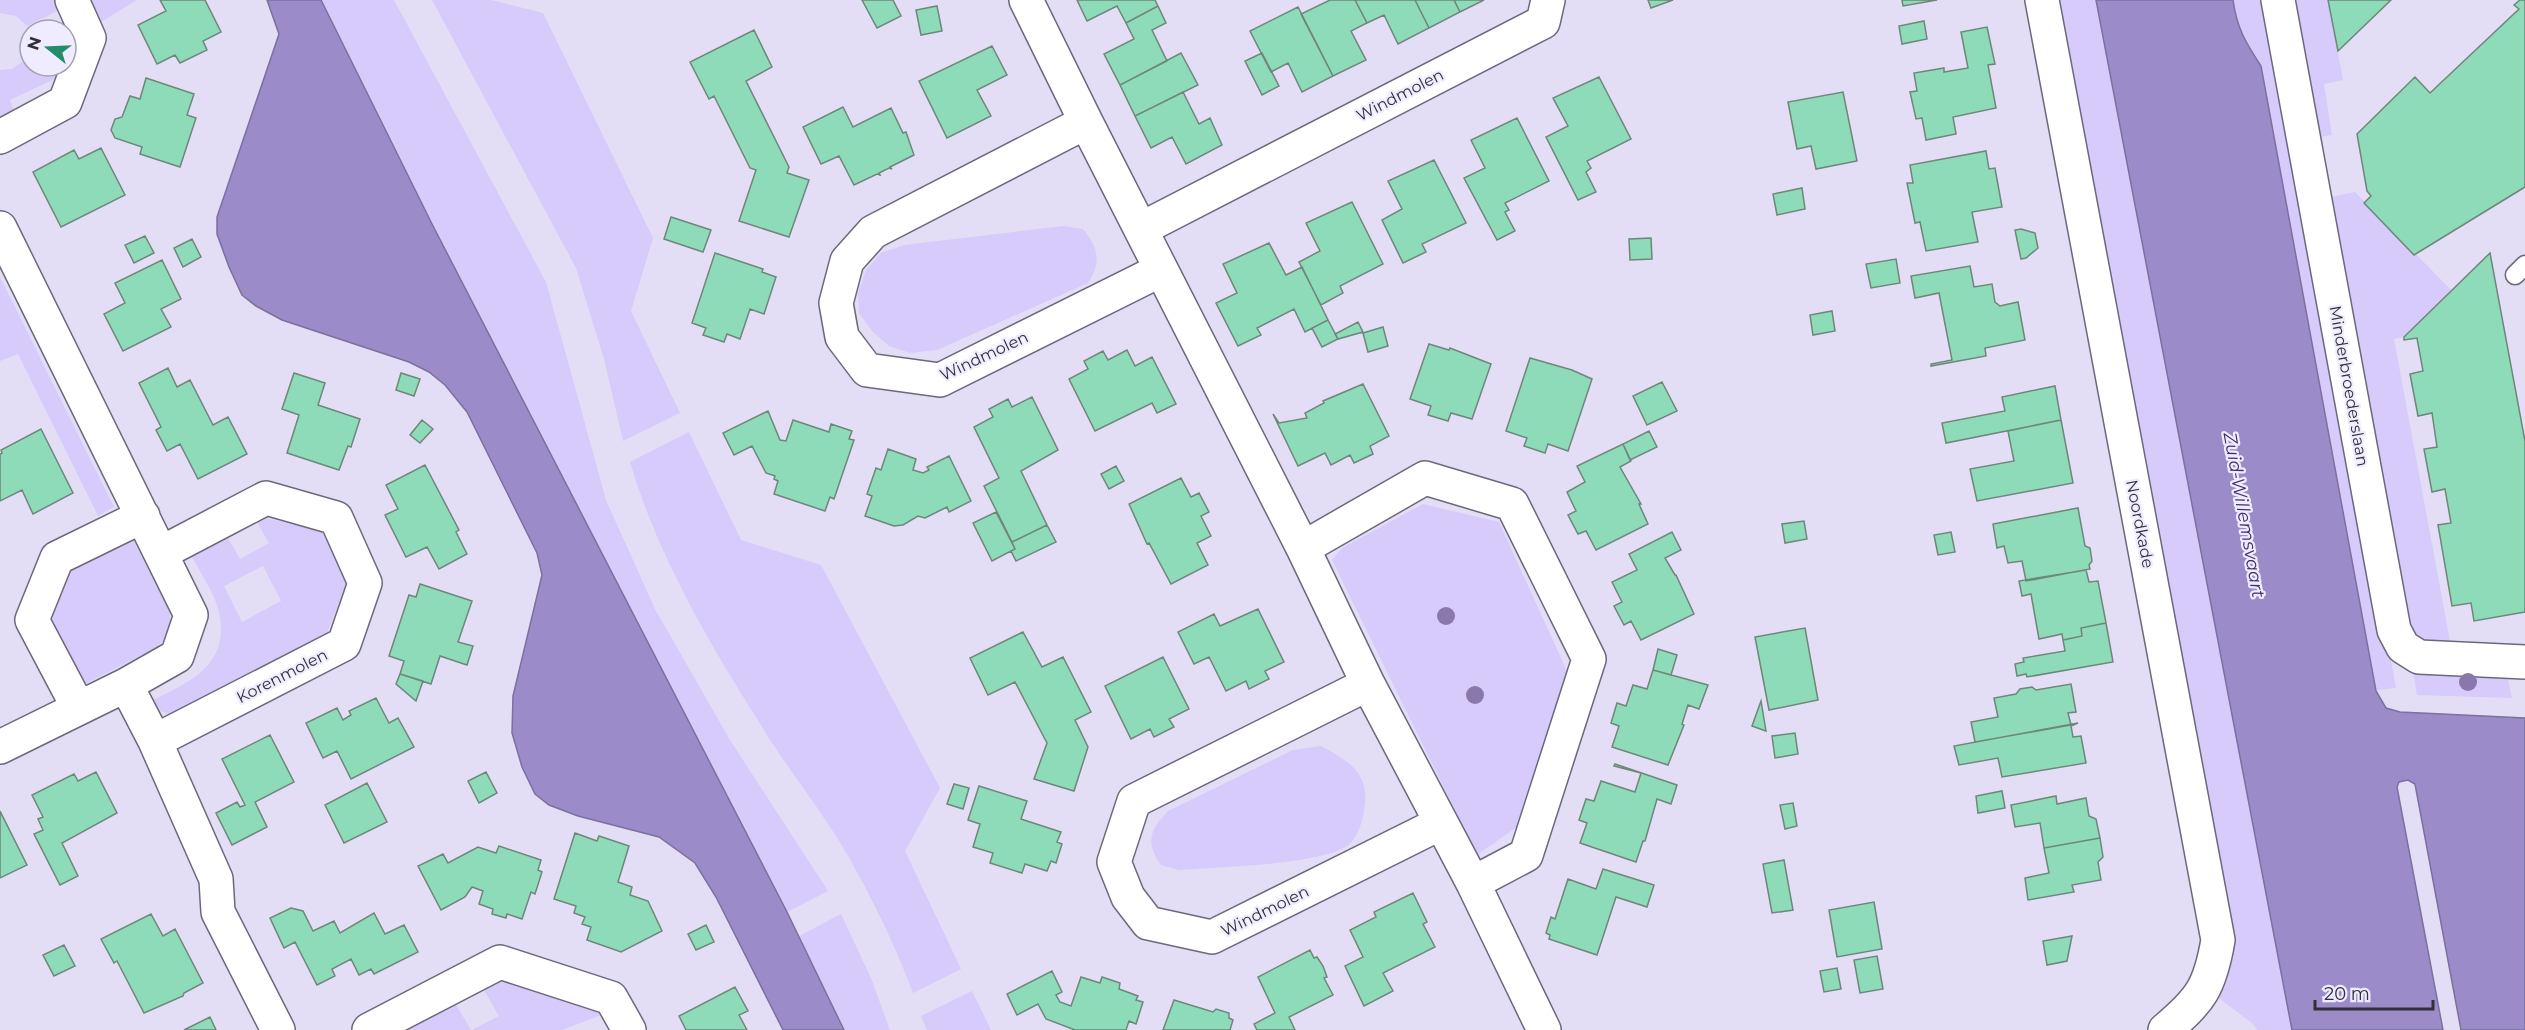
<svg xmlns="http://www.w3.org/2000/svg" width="2525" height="1030" font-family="Montserrat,sans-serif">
  <rect width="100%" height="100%" fill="#e3def5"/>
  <path fill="#d6cbfb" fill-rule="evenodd" d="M0,0H56L61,9L27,26L16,16L0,13Z
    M91,0H137L101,22Z
    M321,0H394L546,282L606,500L655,609L730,740L828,891L787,912L433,226Z
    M432,0H491L543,13L653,238L631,311L680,413L623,441L604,359L576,268Z
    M2060,0H2096L2292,1030H2257L2252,1023L2216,996L2231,925Z
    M2233,0H2328L2343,80L2324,84L2332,135L2320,137L2331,197L2355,192L2452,291L2404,337L2394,339L2450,641L2389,649L2396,688L2376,690L2261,66C2246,43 2237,29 2233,0Z
    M30,56V66H63L59,77L10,100L14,111L0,118V70L12,69Z
    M1063,226L1083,229C1098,247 1102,262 1088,283L937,350L910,353L889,346L873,332L859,313L858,293L866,270L881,253L904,245Z
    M0,277L114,507L98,516L18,354L0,361Z
    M689,432L741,540L821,565L940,788L905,851L961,969L913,993C895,945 872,898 847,854C820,808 786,767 759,722C708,641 657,554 630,462Z
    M1423,504L1499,522L1571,680L1524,822L1477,855L1332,560L1342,548Z
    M266,518L322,531L347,582L327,633L169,714L157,710L153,700C192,681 230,664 219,612C216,596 200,572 192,557L227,536L240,559L269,543L257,522ZM263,566L281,601L242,622L224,586Z
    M132,537L170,611V632L157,647L81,686L46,618L61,568Z
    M2412,665L2506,672L2512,698L2417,695Z
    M1321,746C1344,758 1369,772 1365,803C1363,818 1360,835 1348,845C1323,865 1216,867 1179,870L1161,865C1145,843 1150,829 1168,811L1293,750Z
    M841,914L871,978L890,1030H844L799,936Z
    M504,979L604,1014L562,1030H472L499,1016L484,990Z
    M972,991L991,1030H927L921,1016Z
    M455,1003L471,1030H401Z"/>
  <path fill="#9b8cc9" stroke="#7b709e" stroke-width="1.5" d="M267,0H321L433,226L787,912L844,1030H783L716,897L695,863L659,837L578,816L549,805L535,794L522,767L512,733L513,696L542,575L537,553L467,412L445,385L429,372L409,362L282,320L256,306L242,295L229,267L217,234V217L279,34Z
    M2096,0H2233C2237,29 2246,43 2261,66L2376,691L2386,708L2400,712L2525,718V1030H2461L2415,784L2408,780L2399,782L2397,787L2443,1030H2292Z"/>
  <path fill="#8ddbb9" stroke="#6f867b" stroke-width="1.5" d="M160,0H205L221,32L203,41L207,50L180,63L175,55L157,64L138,25L166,11Z
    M862,0H893L901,16L877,28Z
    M1077,0H1155L1158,6L1126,23L1117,6L1087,21Z
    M1330,0H1355L1367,23L1351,31L1366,60L1333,76L1301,14Z
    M1355,0H1415L1429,28L1398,44L1384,15L1367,23Z
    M1415,0H1454L1460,12L1429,28Z
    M1454,0H1484L1460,12Z
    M1648,0H1673L1651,8Z
    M1902,0H1937L1903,6Z
    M2328,0H2391L2338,51Z
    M2520,0H2525V187L2414,255L2364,203L2371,196L2367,191L2357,134L2415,77L2430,93L2519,9L2514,5Z
    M937,6L942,31L921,35L916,10Z
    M1158,6L1166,23L1152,30L1167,61L1120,85L1104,54L1134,39L1126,23Z
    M1298,7L1333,76L1302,92L1288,63L1271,72L1250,31Z
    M1924,21L1927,39L1902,44L1899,26Z
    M1987,27L1995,64L1988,65L1996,108L1953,117L1956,134L1926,140L1922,118L1916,119L1910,92L1917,91L1914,73L1944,68V72L1968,68L1961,32Z
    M754,30L772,67L746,81L789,167L787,173L809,180L789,237L739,221L756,170L750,168L714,96L709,99L690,62Z
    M992,46L1007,75L977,90L991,116L947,138L919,81Z
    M1181,53L1198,85L1135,116L1120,85Z
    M1262,53L1279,86L1262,95L1245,61Z
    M1599,77L1631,139L1587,161L1591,168L1586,172L1596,192L1578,200L1546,137L1568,126L1553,98Z
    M146,78L194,94L187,115L196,118L180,167L140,154L142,147L115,138L111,130L115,119L122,117L130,96L140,99Z
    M1183,92L1199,124L1210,118L1222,145L1186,164L1172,137L1151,148L1135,116Z
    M1843,92L1857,161L1816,169L1811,146L1797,149L1788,102Z
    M843,107L853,127L891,108L903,133L906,132L914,155L890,167L892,169L889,168L879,173L880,175L877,174L854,185L839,156L821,164L803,127Z
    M1517,118L1549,181L1505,203L1509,210L1505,212L1515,231L1497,240L1464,178L1485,168L1471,140Z
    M101,148L125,195L61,227L33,172L74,150L79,159Z
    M1986,151L1989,169L1995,168L2002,207L1972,212L1978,242L1926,251L1920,222L1915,223L1907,183H1913L1910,165Z
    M1434,160L1466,223L1422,244L1426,252L1403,263L1382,220L1402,209L1388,181Z
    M1802,188L1805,209L1777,215L1773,194Z
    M1352,202L1383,264L1340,286L1343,293L1321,305L1299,262L1320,251L1306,223Z
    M671,217L711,230L703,252L664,239Z
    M2021,229L2035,233L2038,248L2026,258L2021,259L2015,230Z
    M145,236L154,253L134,263L125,245Z
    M1651,238L1652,259L1630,260L1629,239Z
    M192,239L201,257L183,267L174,248Z
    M1269,243L1286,275L1302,267L1328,320L1305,332L1294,309L1257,328L1261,335L1238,346L1216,303L1237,293L1223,264Z
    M715,253L763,269L762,272L776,277L764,314L750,309L740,339L727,334L724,342L703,335L706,328L692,323Z
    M2490,253L2525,441V612L2474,621L2471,603L2452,606L2438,525L2451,523L2445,489L2432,492L2424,449L2437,447L2432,413L2418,416L2410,374L2423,371L2417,338L2404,340V337Z
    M1896,259L1900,283L1871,288L1866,264Z
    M162,260L181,299L161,309L171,327L123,351L104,314L125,303L115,283Z
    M1970,266L1974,287L1992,284L1995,302L2000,306L2018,302L2025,340L1985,348L1986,356L1931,366V364L1952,360L1939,293L1915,298L1911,276Z
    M1832,311L1835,331L1813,335L1810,315Z
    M1328,320L1338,339L1322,347L1312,328Z
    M1358,322L1363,332L1338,339L1335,334Z
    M1383,327L1388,346L1368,352L1363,333Z
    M1429,344L1449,350L1450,348L1491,364L1472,419L1451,413L1448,421L1428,415L1431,406L1410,399Z
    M1127,350L1135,366L1152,357L1176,404L1157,413L1152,403L1095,431L1069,379L1088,369L1084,361L1103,351L1108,360Z
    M1530,358L1572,370L1592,379L1568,451L1548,444L1545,453L1524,446L1527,438L1506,431Z
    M168,368L177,387L190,380L213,425L228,417L247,454L198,479L180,444L167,451L156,430L161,427L139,383Z
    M294,373L325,383L318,405L360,419L351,447L348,446L339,470L287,453L299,415L282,409Z
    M401,373L420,379L414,396L396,390Z
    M1662,382L1677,411L1647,425L1633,396Z
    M1363,384L1389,436L1370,446L1373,454L1354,463L1350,455L1331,465L1325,453L1298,466L1273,414L1279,423L1307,418L1305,413L1324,403L1323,401Z
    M2055,386L2061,420L1946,443L1942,423L2005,411L2002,397Z
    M1032,397L1058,450L1021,471L1047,525L1012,542L984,486L999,478L974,427L993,417L989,409L1008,399L1012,407Z
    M768,411L780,440L786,441L793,420L829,432L831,424L852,431L849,439L854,440L834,499L830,497L825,511L774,494L778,481L774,479L775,476L766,473L752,446L734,455L723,433Z
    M422,420L433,429L420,443L410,435Z
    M2061,420L2073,483L1977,501L1970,469L2014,461L2008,431Z
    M41,429L73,493L33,514L22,490L0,501V454L2,453L1,450Z
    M1649,431L1657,447L1630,460L1623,444Z
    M1623,444L1631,461L1620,467L1641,504H1639L1648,524L1596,550L1586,531L1578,534L1568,515L1576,511L1567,492L1585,482L1577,466Z
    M888,449L916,459L913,470L923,473L929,470L927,467L949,456L971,501L949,512L947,507L925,518L918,516L903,525L894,526L865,516L872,496L867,494L876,468L881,470Z
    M425,465L459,530L456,532L467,554L439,569L427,547L406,557L385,515L398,509L386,485Z
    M1116,466L1124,481L1109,489L1101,474Z
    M1181,478L1191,497L1199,493L1209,512L1201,516L1211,536L1197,543L1208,565L1171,584L1149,543L1147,544L1129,504Z
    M2078,508L2085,546L2090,548L2092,561L2089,565L2090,569L2026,581L2022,561L2008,563L2004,546L1997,548L1993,524Z
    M996,512L1015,549L992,561L973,523Z
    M1804,521L1807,539L1785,543L1782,524Z
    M1047,525L1056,542L1016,561L1011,551L1015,549L1012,542Z
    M1672,532L1681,550L1665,558L1675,575H1676L1694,614L1641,640L1631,621L1624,625L1614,606L1622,602L1612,582L1637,570L1629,554Z
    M1951,532L1955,552L1938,555L1934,535Z
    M2086,570L2089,582L2098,581L2106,623L2081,628L2082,636L2063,640L2062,634L2039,639L2031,594L2022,596L2019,581Z
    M420,584L472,601L458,642L473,646L467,665L440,656L431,684L400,674L404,661L389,656L409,595L416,597Z
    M1258,609L1284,662L1265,671L1269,679L1249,689L1246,681L1226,691L1209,657L1194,664L1178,632L1214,614L1220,626Z
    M2106,623L2113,662L2027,677L2026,674L2017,676L2015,664L2024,662L2023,658L2065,651L2063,640L2082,636L2081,628Z
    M1805,628L1818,700L1769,710L1755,637Z
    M1023,632L1042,667L1063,657L1091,712L1075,720L1088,747L1074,791L1034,779L1047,743L1015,682L988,695L970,658Z
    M1658,649L1677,655L1671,675L1653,670Z
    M1163,657L1189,709L1169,719L1174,727L1154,737L1150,729L1131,739L1105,686Z
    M1653,670L1708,685L1699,709L1688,705L1682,724L1684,725L1668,765L1612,747L1619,726L1611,723L1617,703L1626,706L1633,685L1647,689Z
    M400,674L423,681L416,701L396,684Z
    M2071,684L2076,712L2068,713L2071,725L1975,742L1971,722L1998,717L1994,698L2016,694L2020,689L2032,687L2036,690Z
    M376,698L389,723L398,718L414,747L351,779L337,751L323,758L306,723L337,708L343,720L351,715L349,711Z
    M1761,701L1766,731L1752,726Z
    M2078,723L2071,726L2073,737L2081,736L2086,763L2002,777L1998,758L1959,765L1954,746Z
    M1795,733L1798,754L1775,758L1772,736Z
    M270,735L294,782L255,802L267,827L232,845L216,813L237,802L240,807L245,805L222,759Z
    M1615,764L1677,785L1671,804L1657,799L1645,841H1643L1636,862L1580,843L1587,823L1579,820L1586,799L1594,801L1601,781L1635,792L1641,773L1614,766Z
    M96,772L117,813L62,843L78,876L60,885L34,834L43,830L38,819L43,817L32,795L74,774L78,781Z
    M486,772L497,793L479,803L468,781Z
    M367,783L387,822L344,843L325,805Z
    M954,784L969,788L963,809L947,804Z
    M979,786L1027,801L1021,819L1061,832L1057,842L1062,844L1056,863L1051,861L1047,871L1025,864L1022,873L990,863L993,853L973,847L980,824L968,820Z
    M2002,791L2005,808L1978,813L1976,796Z
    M2056,796L2057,804L2086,798L2089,816L2096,819L2100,838L2044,848L2040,823L2015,827L2011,805Z
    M1793,803L1797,826L1785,829L1780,805Z
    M0,811L27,865L0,878Z
    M575,833L597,841L599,836L629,846L618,882L632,887L630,895L648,901L662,931L621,952L587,940L591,927L582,924L585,917L574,913L576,906L554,899Z
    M2100,838L2103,857L2098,862L2101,880L2072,885L2074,892L2028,900L2025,878L2049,873L2044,848Z
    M499,846L541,860L538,870L542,872L535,894L531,892L522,919L507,914L506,918L492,914L493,909L479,904L483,891L472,887L465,897L441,910L418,866L443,854L448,863L478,847L496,853Z
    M1784,860L1793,910L1772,913L1763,864Z
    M1603,869L1654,885L1647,907L1616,897L1597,955L1549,939L1550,935L1546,933L1551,917L1555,919L1568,879L1596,889Z
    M1413,893L1427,922L1423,924L1435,947L1383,973L1393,991L1364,1006L1345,966L1363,957L1350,930L1376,917L1374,912Z
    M1874,902L1882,949L1837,957L1829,910Z
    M291,908L303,911L313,931L334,921L340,933L374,913L385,934L404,925L418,952L374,974L371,969L359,975L351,959L332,969L335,976L317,985L295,942L284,948L270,918Z
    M151,914L163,936L175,929L203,983L184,993L183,996L144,1013L117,961L114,963L101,939Z
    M706,925L714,942L696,950L688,934Z
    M2072,936L2067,961L2047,965L2043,941Z
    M64,945L75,966L54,976L43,955Z
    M1310,950L1314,958L1317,957L1323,966L1327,977L1324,978L1333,995L1289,1017L1295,1030H1257L1254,1024L1275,1013L1258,977Z
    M1877,956L1883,989L1860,993L1854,960Z
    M1837,968L1841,989L1824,992L1820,971Z
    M1052,971L1062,992L1056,995L1060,1002L1071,1006L1081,977L1100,983L1102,977L1120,983L1119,989L1138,996L1136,1000L1143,1002L1136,1024L1129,1021L1126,1030H1075L1046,1019L1038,1004L1017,1015L1007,994Z
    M735,987L748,1011L739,1015L747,1030H686L679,1016Z
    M1174,1000L1213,1012L1216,1009L1229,1013V1018L1233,1020L1230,1030H1163Z
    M210,1017L216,1030H184Z"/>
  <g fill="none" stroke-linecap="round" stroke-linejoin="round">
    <defs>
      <path id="lane" d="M2515,275L2525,265"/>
      <path id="street" d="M1026,0L1086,122L1303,548L1368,684L1473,883L1544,1030
        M2042,0L2218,940C2210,987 2201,1000 2165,1030
        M2278,0L2394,630L2403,647L2419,657L2525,662
        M1086,122L873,232L847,261L836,303L842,337L867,370L940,380L1161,270
        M0,137L65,102L89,38L72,0
        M0,228L191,615L177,656L126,685L0,747
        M1141,229L1543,22L1548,0
        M1303,548L1425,478L1512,504L1589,659L1526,855L1473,883
        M1368,684L1134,801L1114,862L1128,897L1148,923L1212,937L1441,823
        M126,685L155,741L216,879L218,912L278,1030
        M78,707L32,620L57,558L143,516
        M155,741L344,644L365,583L336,518L266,498L161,553
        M369,1030L500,962L611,998L629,1030"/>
    </defs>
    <use href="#lane" stroke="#6c687c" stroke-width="21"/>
    <use href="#street" stroke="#6c687c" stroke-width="36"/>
    <use href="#lane" stroke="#fff" stroke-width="18"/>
    <use href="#street" stroke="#fff" stroke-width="33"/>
  </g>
  <g fill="#8978ab">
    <circle cx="1446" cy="616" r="9"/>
    <circle cx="2468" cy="682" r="9"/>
    <circle cx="1475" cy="695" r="9"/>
  </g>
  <g text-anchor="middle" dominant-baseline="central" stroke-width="4.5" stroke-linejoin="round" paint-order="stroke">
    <g font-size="16" fill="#312f38" stroke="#f0ecff">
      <text transform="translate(1400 95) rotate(-27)">Windmolen</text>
      <text transform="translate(984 356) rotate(-25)">Windmolen</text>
      <text transform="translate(2349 386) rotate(80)">Minderbroederslaan</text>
      <text transform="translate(2140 524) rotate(79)">Noordkade</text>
      <text transform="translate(282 676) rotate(-27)">Korenmolen</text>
      <text transform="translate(1265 911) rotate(-26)">Windmolen</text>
    </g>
    <g font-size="18" font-style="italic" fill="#432a73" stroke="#f0ecff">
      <text transform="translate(2244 515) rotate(80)">Zuid-Willemsvaart</text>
    </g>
  </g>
  <g transform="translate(48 48) rotate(288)"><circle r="28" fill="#f0ecff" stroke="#a4a0af" stroke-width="1.5"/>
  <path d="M0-4.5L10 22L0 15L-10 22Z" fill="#258c69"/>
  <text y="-9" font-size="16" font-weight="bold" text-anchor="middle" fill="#312f38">N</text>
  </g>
  <path d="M2315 1000v9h118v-9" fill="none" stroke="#312f38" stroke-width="3"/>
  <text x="2324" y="1000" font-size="18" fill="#312f38" stroke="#f0ecff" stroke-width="4.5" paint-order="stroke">20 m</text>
</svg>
